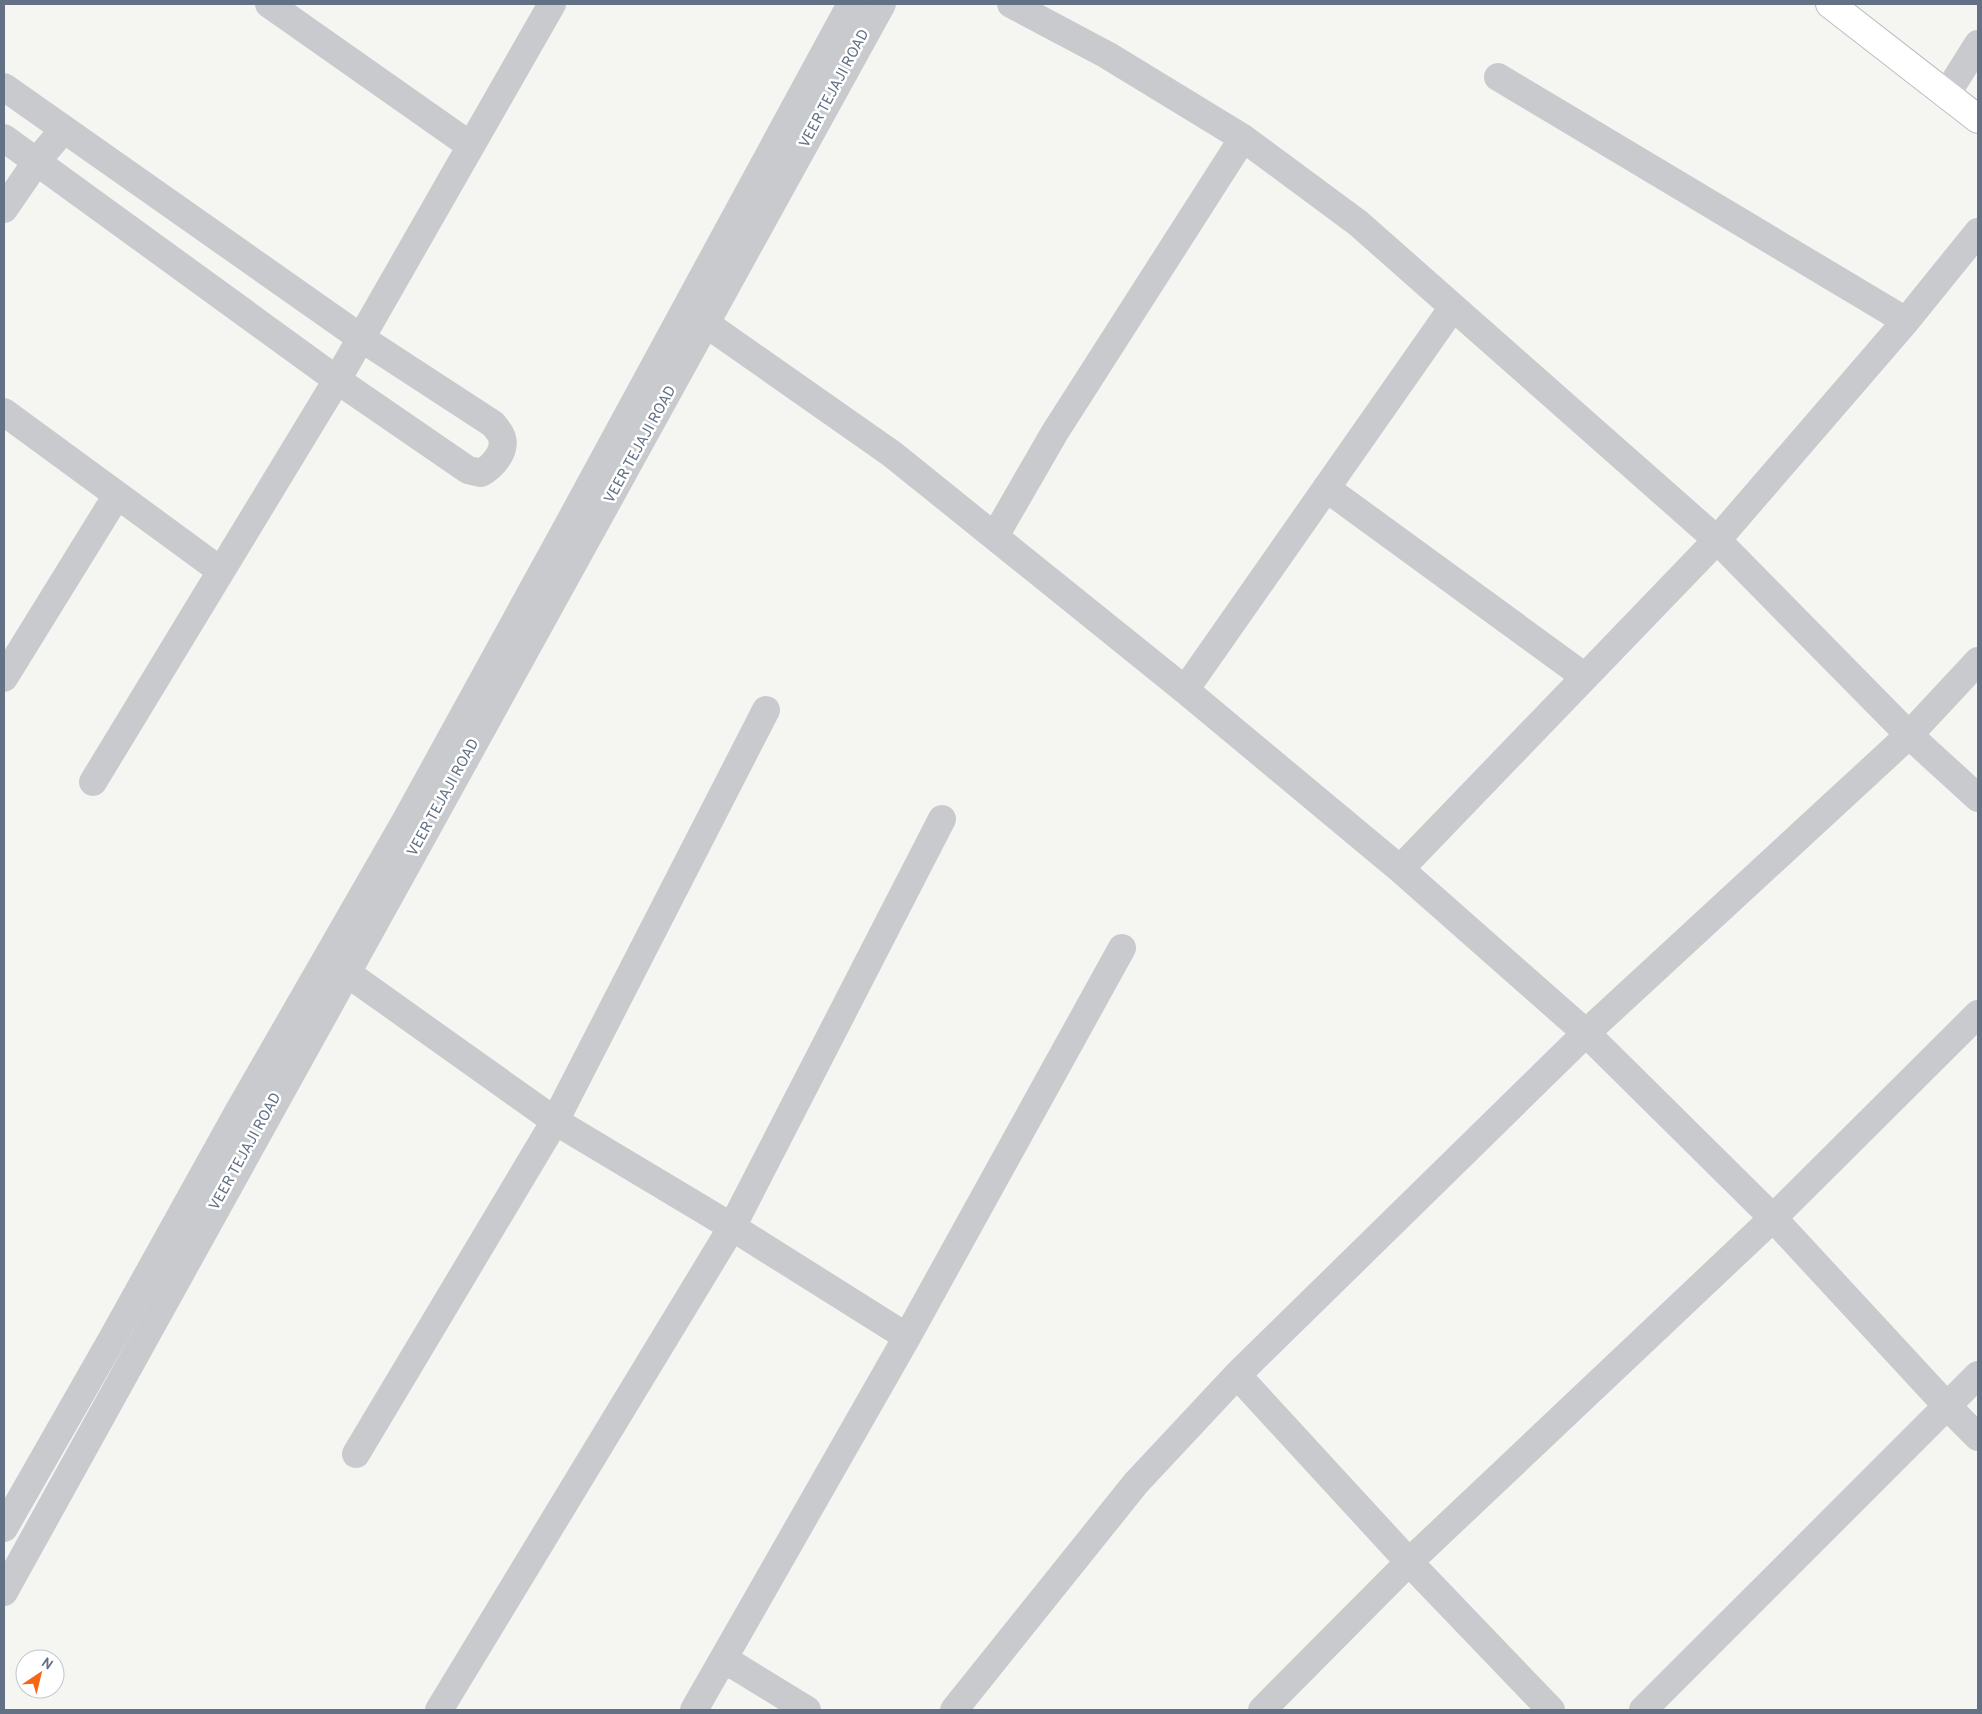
<svg xmlns="http://www.w3.org/2000/svg" width="1982" height="1714" font-family="Overpass,sans-serif">
  <rect width="100%" height="100%" fill="#f5f6f2"/>
  <g fill="none" stroke-linecap="round" stroke-linejoin="round">
    <defs>
      <path id="major" d="M1830,4L1978,119"/>
    </defs>
    <use href="#major" stroke="#babdc1" stroke-width="30"/>
    <path stroke="#c8cace" stroke-width="28" d="M269,4L471,146
      M1011,4L1107,55L1243,138L1358,223L1717,540L1909,735L1978,798
      M1498,77L1906,321
      M4,87L361,338L493,424C496,428 501,433 502,438C506,452 492,467 481,473L468,470L337,380L4,138
      M1946,95L1978,44
      M4,209L37,161L64,129
      M708,325L892,454L1185,690L1400,869L1586,1033L1773,1218L1947,1406L1978,1437
      M4,412L221,571
      M1326,488L1585,677
      M995,536L1055,432L1243,138
      M4,678L117,495
      M1185,690L1453,307
      M93,782L337,380L552,4
      M1400,869L1717,540L1906,321L1978,232
      M347,973L555,1121L732,1227L907,1337
      M1237,1375L1409,1562L1551,1710
      M356,1454L555,1121L766,710
      M4,1528L112,1339L237,1114L406,820L567,527L851,4
      M4,1592C295,1062 593,535 882,4
      M724,1659L807,1710
      M439,1710L732,1227L942,819
      M694,1710L907,1337L1122,948
      M954,1710L1136,1483L1237,1375L1586,1033L1909,735L1978,661
      M1262,1710L1409,1562L1773,1218L1978,1014
      M1643,1710L1978,1375"/>
    <use href="#major" stroke="#fff" stroke-width="28"/>
  </g>
  <g text-anchor="middle" dominant-baseline="central" stroke-width="5" stroke-linejoin="round" paint-order="stroke">
    <g font-size="15" fill="#627186" stroke="#fff">
      <text transform="translate(835 89) rotate(-62)">VEER TEJAJI ROAD</text>
      <text transform="translate(641 445) rotate(-61)">VEER TEJAJI ROAD</text>
      <text transform="translate(444 798) rotate(-61)">VEER TEJAJI ROAD</text>
      <text transform="translate(246 1152) rotate(-61)">VEER TEJAJI ROAD</text>
    </g>
  </g>
  <rect width="1982" height="1714" fill="none" stroke="#627186" stroke-width="10"/>
  <g transform="translate(40 1674) rotate(35)"><circle r="24" fill="#ffffff" stroke="#c0c6cf"/>
  <path d="M0-4L9 19L0 12L-9 19Z" fill="#f46714"/>
  <text y="-8" font-size="14" font-weight="bold" text-anchor="middle" fill="#627186">N</text>
  </g>
</svg>
